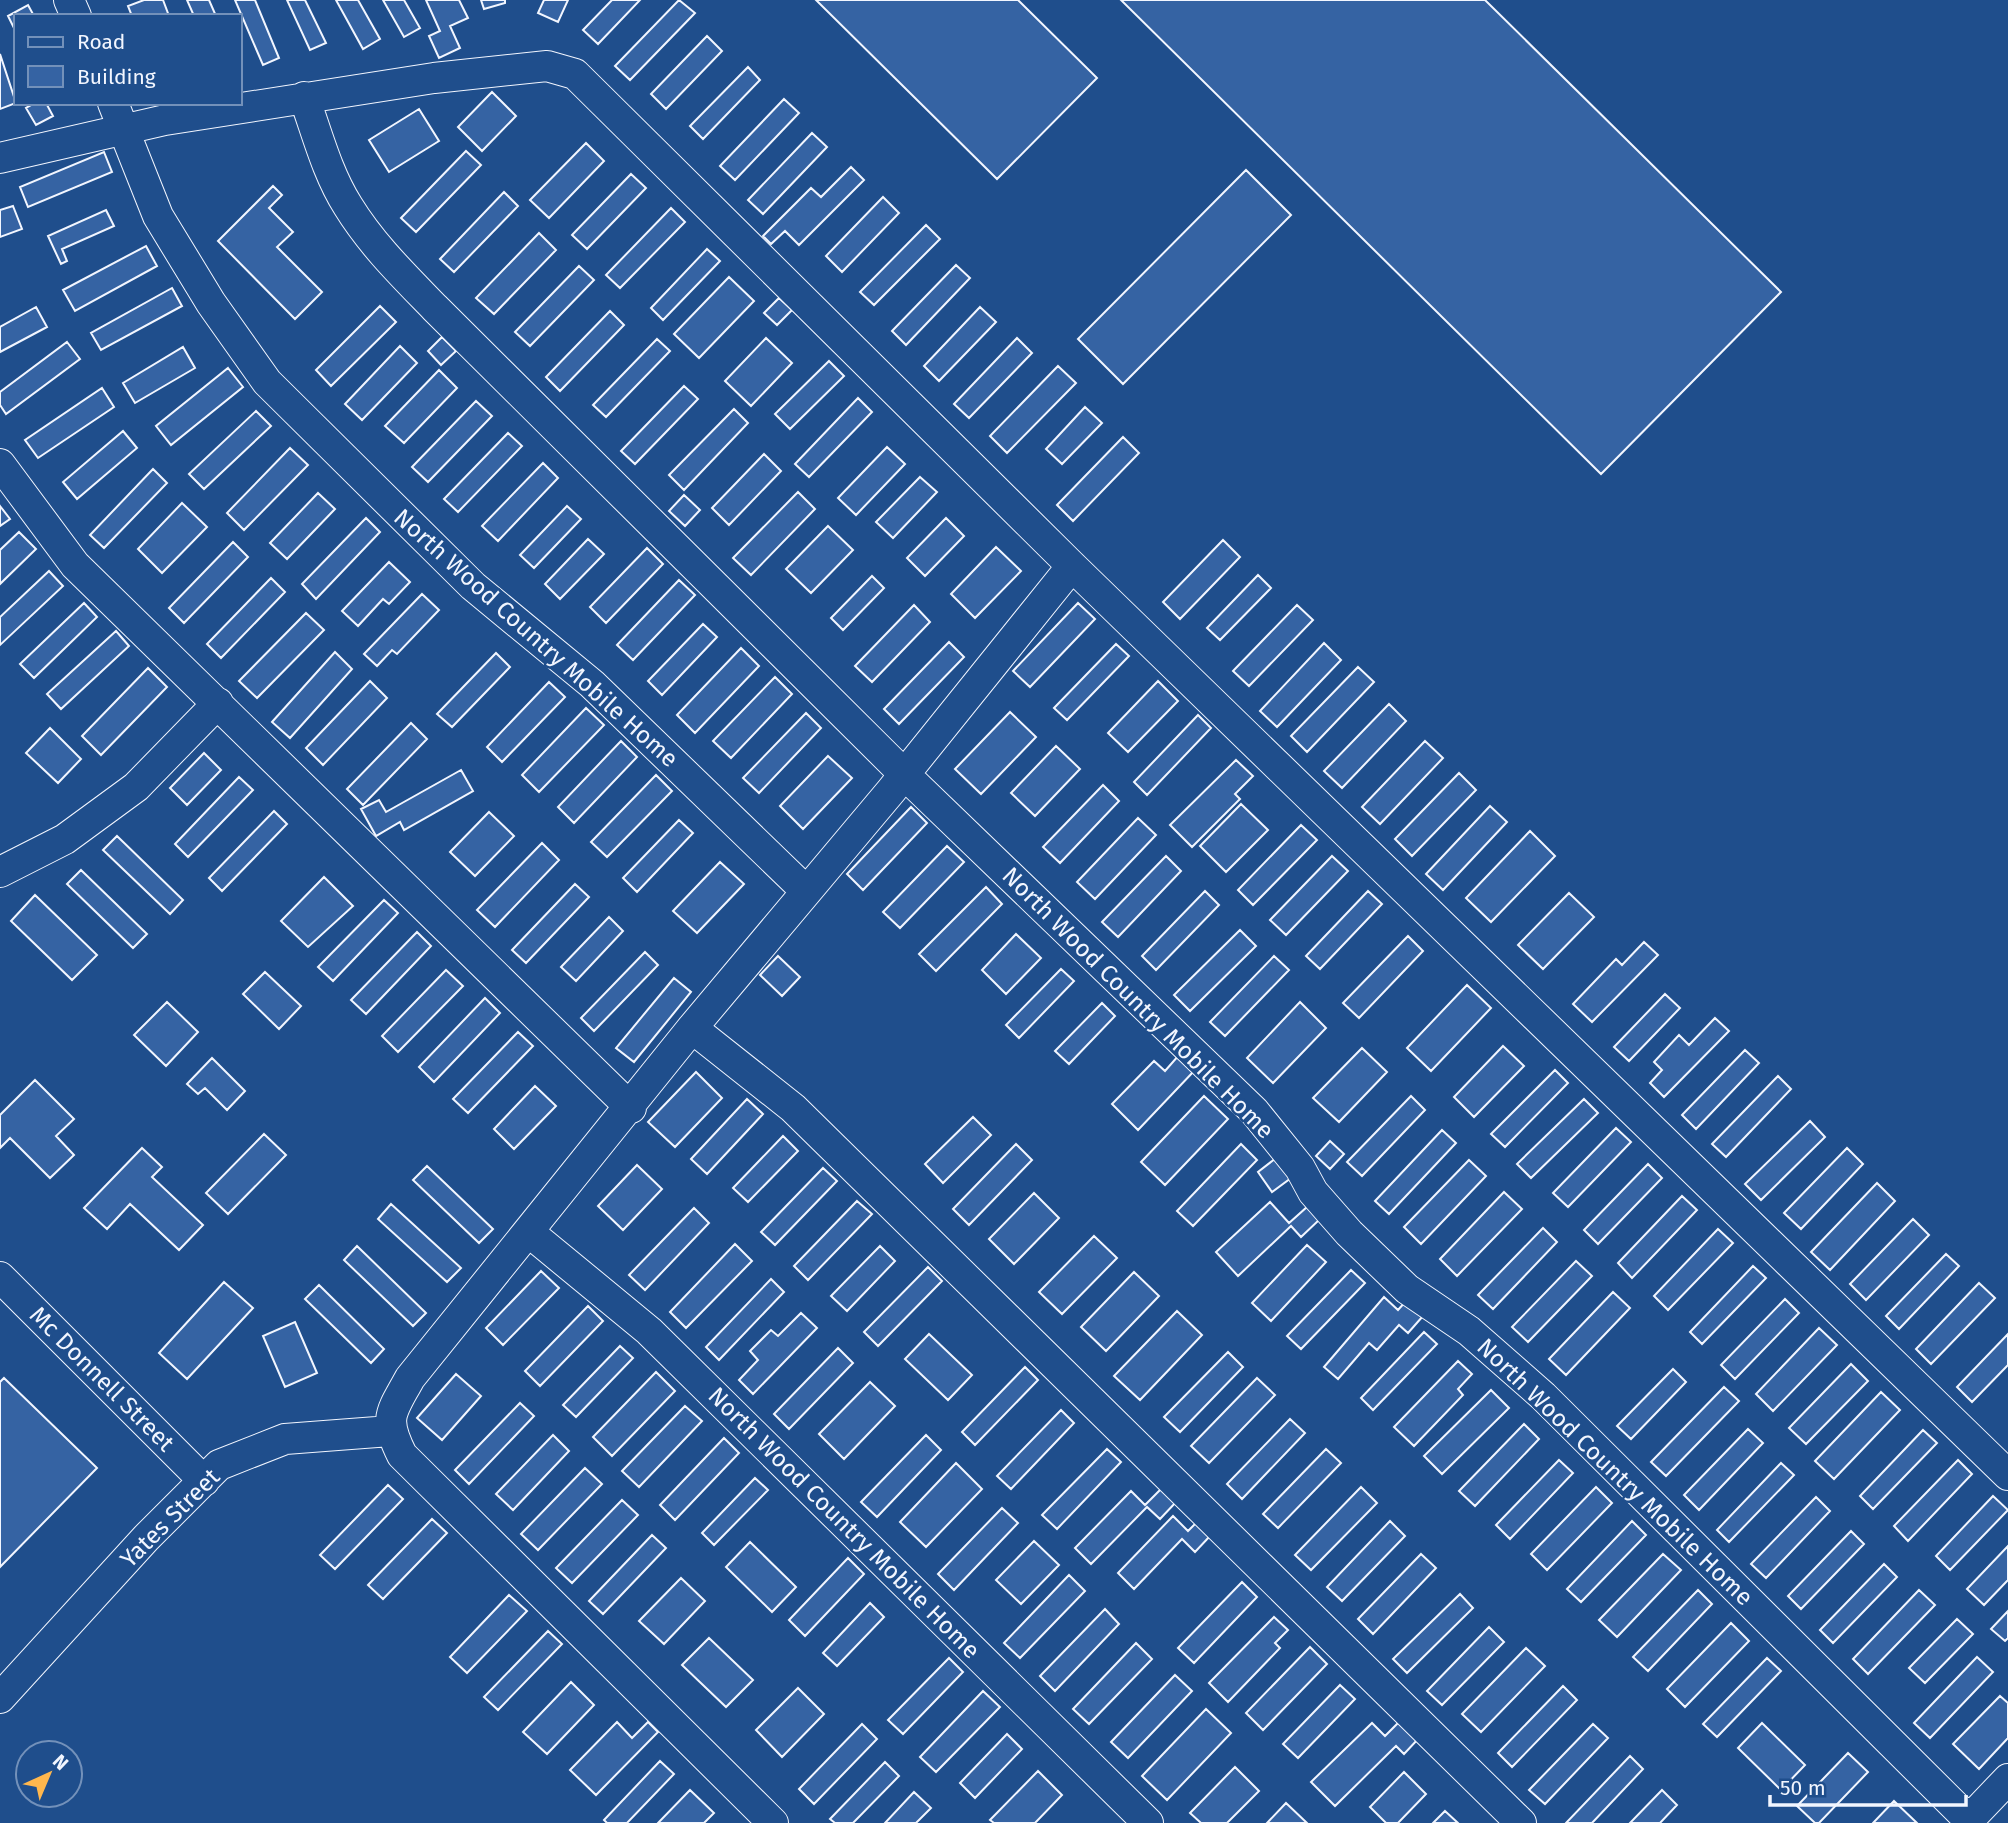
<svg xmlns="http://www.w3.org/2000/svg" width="2008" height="1823" font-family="'Fira Sans',sans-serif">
  <rect width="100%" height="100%" fill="#1f4e8c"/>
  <path fill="#3563a3" stroke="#f2f6ff" stroke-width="2" d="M144,0H163L169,16H132L128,6Z
    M187,0H209L216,16H194Z
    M235,0H255L279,58L263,65Z
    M287,0H305L326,43L310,50Z
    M336,0H358L380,39L363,49Z
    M383,0H404L420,28L404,37Z
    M426,0H459L468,18L450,26L460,48L439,58L429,36L440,31Z
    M481,0H505V3L484,9Z
    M544,0H568L558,22L538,13Z
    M612,0H640L598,44L583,30Z
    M679,0L695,13L630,80L615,66Z
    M816,0H1018L1097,78L997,179Z
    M1121,0H1485L1781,292L1601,474Z
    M28,5L34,16H16V32L8,16Z
    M707,36L722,51L666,109L651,94Z
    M0,54L16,103L0,109Z
    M748,67L760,80L703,139L690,126Z
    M492,92L516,116L482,151L458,127Z
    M784,99L799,113L735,180L720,166Z
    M35,103H46L53,116L36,125L26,108Z
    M419,109L439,141L389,172L369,140Z
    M812,133L827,147L763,214L748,200Z
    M586,143L604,161L549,218L530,200Z
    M466,151L481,165L416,232L401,218Z
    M104,152L112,172L28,207L20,187Z
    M851,167L864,180L799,245L785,231L771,244L763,236L811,188L821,197Z
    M1246,170L1291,215L1123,384L1078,339Z
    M631,174L646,188L587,249L572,235Z
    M273,186L282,195L269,208L293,232L277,247L322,292L295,319L218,241Z
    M504,192L518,206L454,272L440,259Z
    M883,197L899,213L842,272L826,256Z
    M13,206L22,229L0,237V210Z
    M671,208L685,222L620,288L606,275Z
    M106,210L114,226L62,249L67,261L61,264L48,236Z
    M926,225L940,239L874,305L860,292Z
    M539,233L556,250L494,314L476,298Z
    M146,246L157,266L75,311L63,290Z
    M707,249L720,261L663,320L651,308Z
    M956,265L970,278L906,345L892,331Z
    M579,266L594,280L530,346L515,332Z
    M729,277L754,301L699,358L674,334Z
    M172,288L182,306L101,350L91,333Z
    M779,298L792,310L777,325L764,313Z
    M380,306L396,322L331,386L316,370Z
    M36,307L47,327L0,352V327Z
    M980,307L996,322L939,381L924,366Z
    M610,311L624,325L560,391L546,377Z
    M442,337L456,351L441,365L428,351Z
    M766,338L792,363L751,406L725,381Z
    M1017,338L1032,353L969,418L954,404Z
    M657,339L670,351L606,417L593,405Z
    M67,342L80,359L6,414L0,405V392Z
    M400,346L417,363L362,420L345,404Z
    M183,347L195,368L135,403L123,383Z
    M829,361L844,376L790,429L775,414Z
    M1058,366L1076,383L1007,453L990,436Z
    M228,368L243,387L171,445L156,426Z
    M439,370L457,388L404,443L385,426Z
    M684,386L698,399L635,464L621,451Z
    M102,388L114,407L38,458L25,440Z
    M858,398L872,412L809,477L795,464Z
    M476,401L492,416L428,482L412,467Z
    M1085,407L1102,423L1062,464L1046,449Z
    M734,409L748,423L684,490L669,475Z
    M256,411L271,426L204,489L189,474Z
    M123,431L137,448L77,499L63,482Z
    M508,433L522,446L458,512L444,499Z
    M1123,437L1139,453L1073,521L1057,505Z
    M887,447L905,464L856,515L838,498Z
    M290,448L308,465L244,530L227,513Z
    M764,454L781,471L729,525L712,508Z
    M543,463L558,478L498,541L482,526Z
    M153,469L167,483L104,548L90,535Z
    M920,477L937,492L893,538L876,522Z
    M798,492L815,509L751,575L733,558Z
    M318,493L335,509L287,559L270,543Z
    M684,495L700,510L685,526L669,511Z
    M182,503L207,527L162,573L138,549Z
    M0,506L10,519L0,526Z
    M567,506L581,519L534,568L520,555Z
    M366,518L380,532L316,599L302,584Z
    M946,518L964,536L925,576L907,558Z
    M828,526L853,550L811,593L786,569Z
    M19,532L36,549L0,584V550Z
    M588,539L604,554L560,599L545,584Z
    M1223,540L1240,557L1180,619L1163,602Z
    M233,542L248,557L184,623L169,608Z
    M996,547L1021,571L975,618L951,594Z
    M647,548L663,564L606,623L590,607Z
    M389,562L410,582L389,604L383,599L358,626L342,611Z
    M49,571L63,586L0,645V617Z
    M1258,575L1271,588L1220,640L1207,628Z
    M872,576L884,588L843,630L831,618Z
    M271,578L285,592L221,658L207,644Z
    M679,580L695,595L633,660L617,645Z
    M422,594L439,610L397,654L392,650L377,666L364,654Z
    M84,603L97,617L34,678L20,664Z
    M1078,603L1095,619L1030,687L1013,671Z
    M914,605L930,622L872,682L855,666Z
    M1297,605L1313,620L1249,686L1233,671Z
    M306,613L324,630L257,698L239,681Z
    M703,624L717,637L662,695L648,681Z
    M116,631L129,646L61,709L47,694Z
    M949,642L964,657L899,724L884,709Z
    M1324,643L1341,660L1277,727L1260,711Z
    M1116,644L1129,656L1067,720L1054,708Z
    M741,648L759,666L695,733L677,715Z
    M335,652L352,669L290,738L272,722Z
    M496,653L510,667L452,727L437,714Z
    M1358,667L1374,682L1307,752L1291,736Z
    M148,668L167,687L101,755L82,736Z
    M775,677L792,694L731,758L713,741Z
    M370,681L387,698L323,765L306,748Z
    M1158,681L1178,701L1128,752L1108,733Z
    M549,682L565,697L502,762L487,747Z
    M1389,704L1406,721L1342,788L1324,771Z
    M586,708L604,725L539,792L522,775Z
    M1010,712L1036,737L981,794L955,769Z
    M806,713L821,728L759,793L743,778Z
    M1198,715L1211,728L1147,795L1134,782Z
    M411,723L427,739L363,805L347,789Z
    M50,728L81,759L58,783L26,753Z
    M621,741L637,757L574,823L558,807Z
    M1425,741L1443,758L1380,824L1362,807Z
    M1056,746L1080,769L1035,816L1011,793Z
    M204,753L221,770L187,805L170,788Z
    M828,756L852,778L803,829L780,806Z
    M1236,760L1253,776L1235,794L1240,799L1192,847L1170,825Z
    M461,770L473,791L404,830L400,822L376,836L361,809L379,800L386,812Z
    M1459,773L1476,790L1412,856L1395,839Z
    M656,775L672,791L607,857L591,842Z
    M239,777L253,790L188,857L175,844Z
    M1103,785L1119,801L1060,863L1043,847Z
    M1241,804L1268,830L1226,872L1200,846Z
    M1490,806L1507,822L1443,890L1426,874Z
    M911,807L927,823L863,890L847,874Z
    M274,811L287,824L222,891L209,878Z
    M489,812L514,836L475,876L450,852Z
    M1138,818L1156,835L1095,899L1077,882Z
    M679,820L693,833L637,892L623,878Z
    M1301,825L1317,840L1253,905L1238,890Z
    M1530,831L1555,856L1491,922L1466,898Z
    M117,836L183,900L170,914L103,850Z
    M542,843L559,860L495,927L477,910Z
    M947,846L964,862L900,928L883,912Z
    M1166,856L1181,871L1118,937L1102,922Z
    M1332,856L1348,871L1286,935L1270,920Z
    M720,862L744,884L697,933L673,911Z
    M81,870L147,934L133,948L67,884Z
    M324,877L353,906L308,947L281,921Z
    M575,884L589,897L526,963L512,950Z
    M986,887L1002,904L936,971L919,954Z
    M1205,891L1219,905L1156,970L1142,956Z
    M1368,891L1382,904L1320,969L1306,956Z
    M1569,893L1594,917L1543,969L1518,945Z
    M35,895L97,955L72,980L11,921Z
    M384,900L398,913L333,981L318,967Z
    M609,917L623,931L576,981L561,967Z
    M1240,930L1256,946L1190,1011L1174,995Z
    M417,932L431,946L366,1014L351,1000Z
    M1016,934L1041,958L1006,994L982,970Z
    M1408,936L1423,951L1359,1018L1343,1003Z
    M1644,942L1658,955L1592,1022L1573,1004L1616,959L1622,965Z
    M645,952L658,965L594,1031L581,1018Z
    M778,956L800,977L782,996L760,975Z
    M1274,956L1289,970L1225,1036L1210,1022Z
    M1061,969L1074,981L1019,1038L1006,1025Z
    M446,970L463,986L398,1052L382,1036Z
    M265,972L301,1006L279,1029L243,994Z
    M674,978L691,992L634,1062L616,1048Z
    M1467,985L1491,1008L1431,1071L1407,1048Z
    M1665,994L1680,1008L1629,1061L1614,1047Z
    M485,998L500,1013L434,1082L419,1067Z
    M167,1002L198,1032L166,1066L134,1035Z
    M1300,1002L1326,1028L1273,1083L1247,1058Z
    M1102,1003L1115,1016L1069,1064L1055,1051Z
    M1715,1018L1729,1031L1664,1097L1650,1083L1662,1070L1654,1062L1679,1035L1689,1045Z
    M518,1032L533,1046L468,1113L453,1099Z
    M1503,1046L1524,1066L1474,1117L1454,1097Z
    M1362,1048L1387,1072L1339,1122L1313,1098Z
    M1745,1050L1759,1063L1696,1129L1682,1115Z
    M1179,1055L1195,1070L1138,1130L1112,1104L1154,1061L1165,1071Z
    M212,1058L245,1091L227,1110L205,1088L198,1094L187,1084Z
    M1555,1070L1568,1083L1505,1147L1491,1134Z
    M696,1072L722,1098L675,1147L648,1122Z
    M1778,1076L1791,1089L1726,1157L1712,1144Z
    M35,1080L74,1119L56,1136L74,1155L50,1178L10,1138L0,1148V1115Z
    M535,1086L556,1106L514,1149L494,1129Z
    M1204,1096L1228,1119L1165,1185L1141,1162Z
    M1411,1096L1425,1110L1362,1176L1347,1162Z
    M747,1099L763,1114L707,1174L691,1159Z
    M1584,1099L1598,1113L1531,1178L1517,1164Z
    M973,1117L991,1135L943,1183L925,1164Z
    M1810,1121L1825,1137L1761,1200L1745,1184Z
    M1616,1128L1631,1142L1568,1207L1553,1193Z
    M1442,1130L1456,1143L1389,1214L1375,1201Z
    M264,1134L286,1155L228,1214L206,1193Z
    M783,1136L798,1151L748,1202L733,1188Z
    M1330,1141L1344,1154L1330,1169L1316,1156Z
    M1016,1144L1032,1160L969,1225L953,1209Z
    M1241,1144L1257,1160L1193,1226L1177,1211Z
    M142,1148L162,1167L152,1177L203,1225L179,1250L130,1204L107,1229L84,1208Z
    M1847,1148L1863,1164L1801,1229L1784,1213Z
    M1276,1158L1291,1178L1272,1192L1258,1172Z
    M1469,1160L1486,1176L1421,1244L1404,1227Z
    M1648,1164L1662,1178L1598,1244L1584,1230Z
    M637,1165L662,1189L623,1230L598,1206Z
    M427,1166L493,1229L479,1243L413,1180Z
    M823,1168L837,1181L775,1245L761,1232Z
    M1877,1183L1895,1201L1830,1270L1811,1252Z
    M1504,1192L1522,1209L1457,1276L1440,1259Z
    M1034,1193L1059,1218L1014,1264L989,1239Z
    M1682,1196L1697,1210L1632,1278L1618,1263Z
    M857,1201L872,1214L808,1280L794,1266Z
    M1270,1202L1289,1223L1307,1207L1319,1220L1301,1237L1291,1226L1238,1276L1216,1252Z
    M391,1204L461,1268L447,1282L378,1219Z
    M694,1208L709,1223L645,1290L629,1275Z
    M1913,1219L1929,1235L1866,1300L1850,1284Z
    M1543,1228L1557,1242L1493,1309L1478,1295Z
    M1718,1229L1733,1243L1668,1310L1654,1296Z
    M1094,1236L1117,1258L1062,1314L1039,1292Z
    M735,1244L752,1261L686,1328L670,1312Z
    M1307,1245L1326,1262L1271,1321L1252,1303Z
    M357,1246L426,1313L413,1326L344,1260Z
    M880,1246L895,1261L847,1311L831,1296Z
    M1946,1254L1959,1266L1899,1329L1886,1316Z
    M1576,1261L1592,1276L1528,1342L1512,1327Z
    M1753,1266L1766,1278L1702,1344L1690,1332Z
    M928,1267L942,1281L878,1346L864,1332Z
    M1351,1270L1365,1283L1301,1349L1287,1336Z
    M541,1271L559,1288L503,1345L486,1328Z
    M1134,1272L1159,1296L1106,1351L1081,1327Z
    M771,1279L784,1292L719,1360L706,1347Z
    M224,1282L253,1308L187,1379L159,1353Z
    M1979,1283L1995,1298L1931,1364L1916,1349Z
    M319,1285L384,1349L371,1363L305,1299Z
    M1613,1292L1630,1308L1566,1375L1549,1359Z
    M1384,1297L1398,1310L1406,1301L1423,1316L1408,1333L1399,1325L1377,1350L1369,1343L1338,1379L1324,1367Z
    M1785,1299L1799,1313L1735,1379L1721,1365Z
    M588,1306L603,1321L540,1386L525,1371Z
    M1177,1311L1202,1335L1140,1400L1114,1376Z
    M801,1313L817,1328L753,1394L739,1380L758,1360L750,1351L771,1330L778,1336Z
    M295,1322L317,1373L285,1387L263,1336Z
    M1819,1328L1837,1345L1773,1411L1756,1394Z
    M1424,1332L1437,1344L1373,1410L1361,1398Z
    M929,1334L972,1375L948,1400L905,1359Z
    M2008,1334V1365L1972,1402L1957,1387Z
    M620,1346L633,1358L576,1417L563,1405Z
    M838,1348L853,1363L789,1429L774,1414Z
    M1228,1352L1243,1367L1180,1432L1164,1417Z
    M1458,1361L1472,1374L1458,1389L1463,1395L1414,1446L1394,1427Z
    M1851,1364L1868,1381L1806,1444L1789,1428Z
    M1025,1367L1038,1380L975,1445L962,1432Z
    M1673,1369L1686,1382L1631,1439L1617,1426Z
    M656,1372L675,1391L612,1456L593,1437Z
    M456,1374L481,1396L442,1440L417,1418Z
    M4,1378L97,1468L0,1567V1382Z
    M1257,1378L1275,1395L1209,1463L1191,1446Z
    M870,1382L895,1406L844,1459L819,1434Z
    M1724,1387L1739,1401L1666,1476L1651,1462Z
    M1491,1390L1509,1408L1442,1474L1424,1456Z
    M1881,1392L1900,1410L1834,1479L1815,1461Z
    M520,1403L534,1416L469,1484L455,1470Z
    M685,1406L702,1421L639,1487L622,1471Z
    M1061,1410L1074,1423L1011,1489L997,1476Z
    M1290,1419L1305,1433L1242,1499L1227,1484Z
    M1524,1424L1539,1439L1475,1506L1459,1491Z
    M1748,1429L1763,1443L1699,1510L1684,1495Z
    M1923,1430L1937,1443L1873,1509L1860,1496Z
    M553,1435L569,1451L513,1510L496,1494Z
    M926,1435L941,1450L877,1517L861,1502Z
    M724,1438L739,1453L675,1520L660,1505Z
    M1107,1449L1121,1462L1057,1529L1042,1515Z
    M1326,1449L1341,1463L1278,1528L1263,1514Z
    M1559,1460L1573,1473L1510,1539L1496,1525Z
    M1958,1460L1972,1474L1908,1541L1894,1526Z
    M956,1463L982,1489L926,1547L900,1522Z
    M1781,1463L1794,1475L1729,1542L1717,1530Z
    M585,1468L602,1484L538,1550L521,1534Z
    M755,1478L768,1490L714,1545L702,1533Z
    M388,1485L403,1499L335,1569L320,1555Z
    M1163,1487L1177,1501L1160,1519L1147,1507L1091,1564L1075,1548L1131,1491L1145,1505Z
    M1361,1487L1377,1503L1311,1570L1295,1555Z
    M1596,1487L1612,1503L1547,1570L1531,1554Z
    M1993,1496L2008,1510L1950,1570L1936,1556Z
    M1816,1497L1830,1511L1766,1578L1751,1564Z
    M622,1500L638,1515L572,1583L556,1568Z
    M1002,1508L1018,1523L954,1590L938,1574Z
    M1173,1516L1188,1531L1196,1523L1210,1536L1195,1552L1182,1539L1134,1589L1118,1573Z
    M432,1519L447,1533L383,1599L368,1585Z
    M1390,1521L1405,1536L1342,1601L1327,1587Z
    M1632,1521L1646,1535L1581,1602L1567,1589Z
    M1851,1531L1864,1544L1801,1609L1788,1596Z
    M652,1535L666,1548L603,1614L589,1601Z
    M1034,1541L1059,1565L1021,1604L996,1580Z
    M750,1542L796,1587L772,1612L726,1567Z
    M2008,1546V1580L1984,1605L1967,1589Z
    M1421,1554L1436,1568L1373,1634L1358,1619Z
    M1663,1554L1681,1570L1617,1637L1599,1620Z
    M848,1558L864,1574L805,1636L789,1620Z
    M1884,1564L1897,1577L1833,1643L1820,1630Z
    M1069,1575L1085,1591L1020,1658L1004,1643Z
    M681,1578L705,1601L664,1644L639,1621Z
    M1242,1582L1257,1597L1194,1663L1178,1648Z
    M1698,1590L1712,1604L1648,1671L1633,1657Z
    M1919,1590L1935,1605L1868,1674L1853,1659Z
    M1460,1594L1473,1608L1407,1673L1393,1659Z
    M509,1595L527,1611L467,1673L450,1657Z
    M870,1603L884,1617L837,1666L823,1653Z
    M1105,1609L1119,1624L1055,1691L1040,1676Z
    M2008,1611V1638L2005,1641L1991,1629Z
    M1274,1617L1288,1630L1275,1643L1280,1648L1228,1702L1209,1683Z
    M1957,1619L1973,1634L1925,1683L1909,1668Z
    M1731,1623L1749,1641L1685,1707L1667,1689Z
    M1489,1627L1504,1642L1442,1705L1427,1691Z
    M548,1631L562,1644L498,1710L484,1697Z
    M709,1638L753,1680L726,1707L682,1665Z
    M1136,1643L1152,1659L1089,1724L1073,1709Z
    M1310,1647L1327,1664L1263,1730L1246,1713Z
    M1526,1648L1545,1666L1481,1732L1462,1714Z
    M1977,1657L1993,1672L1930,1738L1914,1723Z
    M949,1658L963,1672L903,1734L888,1720Z
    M1767,1658L1781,1671L1717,1737L1703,1724Z
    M1175,1675L1192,1691L1128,1758L1111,1742Z
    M571,1682L594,1705L547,1754L523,1732Z
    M1340,1685L1355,1699L1298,1758L1283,1744Z
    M1563,1686L1577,1700L1512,1767L1498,1753Z
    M798,1688L824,1714L782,1757L756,1730Z
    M983,1691L1000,1707L936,1772L920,1757Z
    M2000,1696L2008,1703V1738L1979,1769L1953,1744Z
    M1206,1709L1231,1733L1167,1800L1142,1776Z
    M1401,1720L1419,1738L1404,1754L1396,1746L1335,1806L1311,1782L1372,1723L1385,1736Z
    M617,1722L632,1738L648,1722L658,1732L596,1795L570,1770Z
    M1762,1723L1805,1765L1781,1790L1738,1748Z
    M862,1724L877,1739L814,1804L799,1789Z
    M1593,1724L1608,1738L1545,1804L1529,1790Z
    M1007,1734L1022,1749L975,1798L960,1783Z
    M1848,1753L1868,1772L1819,1823H1815L1797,1806Z
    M1630,1756L1643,1769L1592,1823H1566Z
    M660,1761L674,1774L627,1823H607L604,1820Z
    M885,1762L899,1776L853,1823H835L830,1819Z
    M1235,1767L1259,1791L1227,1823H1201L1190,1813Z
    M1038,1771L1062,1795L1035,1823H994L990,1820Z
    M1404,1772L1426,1794L1398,1823H1386L1370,1807Z
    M690,1790L714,1813L704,1823H658Z
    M1662,1790L1677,1805L1660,1823H1630Z
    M914,1792L931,1808L916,1823H885Z
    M1894,1801L1917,1823H1873Z
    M1286,1803L1307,1823H1267Z
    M1445,1811L1458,1823H1433Z"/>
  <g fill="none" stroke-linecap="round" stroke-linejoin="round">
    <defs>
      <path id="minor" d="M69,0L76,16
        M304,97C317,133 327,173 348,206C372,245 404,276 435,308L903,773L1254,1111L1300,1168L1313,1192L1349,1233L1407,1289L1469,1331L1543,1396L1969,1820
        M113,103L158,216L211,303L267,382L473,586L592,684L805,890
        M0,158L165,120L434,78L547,66L575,74L1072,566L2008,1475
        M0,464L75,565L631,1108
        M0,872L65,839L136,787L218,703
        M692,1028L793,1108L1521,1823
        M530,1233L649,1331L1148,1823
        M0,1277L204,1481
        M0,1698L146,1538L219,1465L285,1439L390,1431
        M773,1823L402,1455C383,1417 391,1413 410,1378L692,1028L891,791L1072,566
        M1966,1823L2008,1779"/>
    </defs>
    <use href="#minor" stroke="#f2f6ff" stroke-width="32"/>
    <use href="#minor" stroke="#1f4e8c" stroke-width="30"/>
  </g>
  <g text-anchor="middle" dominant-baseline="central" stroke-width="5" stroke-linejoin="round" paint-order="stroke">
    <g font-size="24" fill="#f2f6ff" stroke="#1f4e8c">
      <text transform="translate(536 638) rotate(42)">North Wood Country Mobile Home</text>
      <text transform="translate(1138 1003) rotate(45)">North Wood Country Mobile Home</text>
      <text transform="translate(102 1379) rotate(45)">Mc Donnell Street</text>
      <text transform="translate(1615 1472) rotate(44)">North Wood Country Mobile Home</text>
      <text transform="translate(170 1518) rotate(-45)">Yates Street</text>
      <text transform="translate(844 1523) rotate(45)">North Wood Country Mobile Home</text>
    </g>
  </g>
  <rect x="14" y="14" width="228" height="91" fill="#1f4e8c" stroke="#7391ba" stroke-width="2"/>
  <rect x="28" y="37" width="35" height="10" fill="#1f4e8c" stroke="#7391ba" stroke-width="2"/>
  <text x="77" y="49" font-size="21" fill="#f2f6ff">Road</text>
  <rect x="28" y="66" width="35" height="21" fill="#3563a3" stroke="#7391ba" stroke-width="2"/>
  <text x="77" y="84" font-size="21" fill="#f2f6ff">Building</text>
  <g transform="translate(49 1774) rotate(44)"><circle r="33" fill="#1f4e8c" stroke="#7391ba" stroke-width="2"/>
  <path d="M0-5L12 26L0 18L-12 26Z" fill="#ffb74d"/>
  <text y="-10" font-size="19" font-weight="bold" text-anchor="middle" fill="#f2f6ff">N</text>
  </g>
  <path d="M1770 1795v10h196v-10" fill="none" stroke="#f2f6ff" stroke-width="3.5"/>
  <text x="1780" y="1795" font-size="21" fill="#f2f6ff" stroke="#1f4e8c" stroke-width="5" paint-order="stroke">50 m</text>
</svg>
